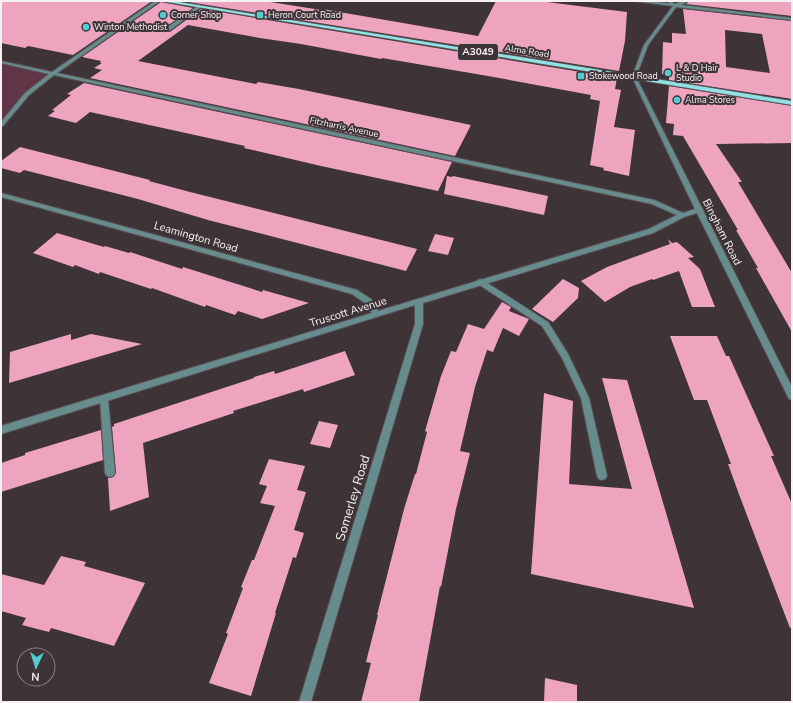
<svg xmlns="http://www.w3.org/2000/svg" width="793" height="703" font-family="'Nunito Sans',sans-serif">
  <rect width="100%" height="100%" fill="#3e3438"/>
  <path fill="#603546" d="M1,62L52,74L27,94L1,125Z"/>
  <path fill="#eea4bf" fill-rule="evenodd" d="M1,1H152L73,55L28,46L25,48L1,43Z
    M182,1H264L321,10L322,9L478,36L496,1H539L627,12L625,41L619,71Z
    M689,1H792V16L686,4Z
    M161,2L193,8L164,28V31L165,32H170L201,9L617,78L615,89L621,90L614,127L635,130L629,176L603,170L604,168L590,165L600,101L590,99L591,95L488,76L382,58L381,59L301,44L260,38L188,25L138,61L256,84L258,82L299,89L471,125L455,156L90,78L102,70L94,68L102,63H100L101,61L82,57Z
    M683,9L792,21V99L669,80V75L662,74L663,42L672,43V33L686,34ZM725,30L762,34L770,73L726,67Z
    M84,83L452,162L438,191L321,166L244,148L245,146L90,112L76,123L48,116L55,111L52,110L71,95L67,94Z
    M669,86L792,106V143L716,144L742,182H738L792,273V332L756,268H758L736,230H738L683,136L673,135L674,124L666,123Z
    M20,147L150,180L149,181L190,192L417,249L406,271L208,220L138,199L24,170L20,173L1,168V161Z
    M447,176L452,177L453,176L548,196L544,215L444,194Z
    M57,233L104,247L105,246L129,253L130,252L182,269L183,267L262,292L263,290L309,303L262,319L238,311L235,315L206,305L205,307L152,288L151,289L100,272L99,274L75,265L73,267L33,253Z
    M435,234L454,238L448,255L428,251Z
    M668,239L672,243L677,242L694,257L688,258L700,269L715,307H692L679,271L653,280L652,279L630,287L605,302L581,281L607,267L670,244Z
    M563,279L579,288L578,298L553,322L532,309Z
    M502,302L511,307L509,311L529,319L519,336L503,328L493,352L487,350L475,387L460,451L470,453L456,509L441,587L440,586L419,702H361L371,663L366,662L378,615H377L404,509L415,474H416L427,432L425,431L441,376L451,351L456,352L468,324L484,329Z
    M71,334V340L91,334L142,344L9,383L10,352Z
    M670,336H717L726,356H729L761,427L774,456H771L792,504V627L790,628L740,497L728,464H731L707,400H694Z
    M345,351L355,375L304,392L303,389L233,411L234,413L143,443L149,497L110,511L108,478L113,477L116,473L112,427L114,426V424L254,378V377L274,371L275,374Z
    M602,378L627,380L694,608L531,574L544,393L573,401L569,484L632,489Z
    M319,421L338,425L330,448L310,444Z
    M101,430L103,460L1,492V463L25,455V453Z
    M269,459L305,466L297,490L306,492L294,530L304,533L296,558L293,557L275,613H276L251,696L209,683L228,634L226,633L243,588L241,587L252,560H254L275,506L260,503L267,486L259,484Z
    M61,556L86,562L84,566L145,583L114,646L51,628L49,632L22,625L26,618L1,611V574L44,585Z
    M545,678L577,685V702H544Z"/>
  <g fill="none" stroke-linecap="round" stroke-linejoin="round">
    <defs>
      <path id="service" d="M667,1H671L677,6L674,7Z
        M198,6L201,7L169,31H165V29Z
        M481,279L548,322L568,354L589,398L607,476L605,479L602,480L599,479L597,476L581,398L562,358L542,326L478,284L477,282L478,280Z
        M104,395L107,396L108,399L115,473L113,476L110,477L107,476L105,473L100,399L101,396Z"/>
      <path id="minor" d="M155,1H160L57,73L654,200L683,213L695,209L632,77L644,45L673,6L634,1H647L675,4L683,1H688L681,5L792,18V20L676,7L648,45L636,77L792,387V400L789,399L697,213L684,217L653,233L423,303V324L311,702H299L415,324V305L1,434V426L372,313L365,303L352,294L1,197V193L357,290L371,299L378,311L649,229L677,215L652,204L54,75L29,95L3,126L1,127V122L25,93L49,74L1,63V61L52,72Z"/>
      <path id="primary" d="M161,1H173L792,101V105Z"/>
    </defs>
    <use href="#service" stroke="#5c5256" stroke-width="2"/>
    <use href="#minor" stroke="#5c5256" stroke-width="2"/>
    <use href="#primary" stroke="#5c5256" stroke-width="2"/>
    <use href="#service" fill="#678c8d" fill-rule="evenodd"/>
    <use href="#minor" fill="#678c8d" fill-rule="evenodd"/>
    <use href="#primary" fill="#91e1e3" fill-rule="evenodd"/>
  </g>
  <g fill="#52ccd0" stroke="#3e3438" stroke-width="1.5">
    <circle cx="163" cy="15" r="4"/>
    <rect x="256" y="11" width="8" height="8" rx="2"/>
    <circle cx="86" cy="27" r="4"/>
    <circle cx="668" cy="73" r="4"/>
    <rect x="577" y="72" width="8" height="8" rx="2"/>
    <circle cx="677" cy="100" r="4"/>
  </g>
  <g text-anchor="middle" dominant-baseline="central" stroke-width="4" stroke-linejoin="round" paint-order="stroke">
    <g font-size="9" fill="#f8f1f3" stroke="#3e3438" text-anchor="start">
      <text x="171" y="15">Corner Shop</text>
      <text x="268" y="15">Heron Court Road</text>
      <text x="94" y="27">Winton Methodist</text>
      <text x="676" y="68">L &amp; D Hair<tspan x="676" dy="10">Studio</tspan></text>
      <text x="589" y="76">Stokewood Road</text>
      <text x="685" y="100">Alma Stores</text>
    </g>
    <g font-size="9" fill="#f8f1f3" stroke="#3e3438">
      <text transform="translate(527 51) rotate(9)">Alma Road</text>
      <text transform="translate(344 127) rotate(12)">Fitzharris Avenue</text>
    </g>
    <rect fill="#3e3438" stroke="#c0b8bb" stroke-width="1" x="458" y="44" width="40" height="16" rx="3"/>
    <g font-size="10" font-weight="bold" fill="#f8f1f3">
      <text x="478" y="52">A3049</text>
    </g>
    <g font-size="11" fill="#f8f1f3" stroke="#3e3438">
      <text transform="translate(722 232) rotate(63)">Bingham Road</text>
      <text transform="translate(196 237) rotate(16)">Leamington Road</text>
      <text transform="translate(348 312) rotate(-17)">Truscott Avenue</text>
    </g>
    <g font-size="13" fill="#f8f1f3" stroke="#3e3438">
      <text transform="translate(353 498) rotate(-73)">Somerley Road</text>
    </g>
  </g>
  <rect width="793" height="703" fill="none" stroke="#f8f1f3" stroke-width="4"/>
  <g transform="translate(36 667) rotate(184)"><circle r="19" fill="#3e3438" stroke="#888083"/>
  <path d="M0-3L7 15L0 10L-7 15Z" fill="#52ccd0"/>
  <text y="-6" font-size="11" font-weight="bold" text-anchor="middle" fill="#f8f1f3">N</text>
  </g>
</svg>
